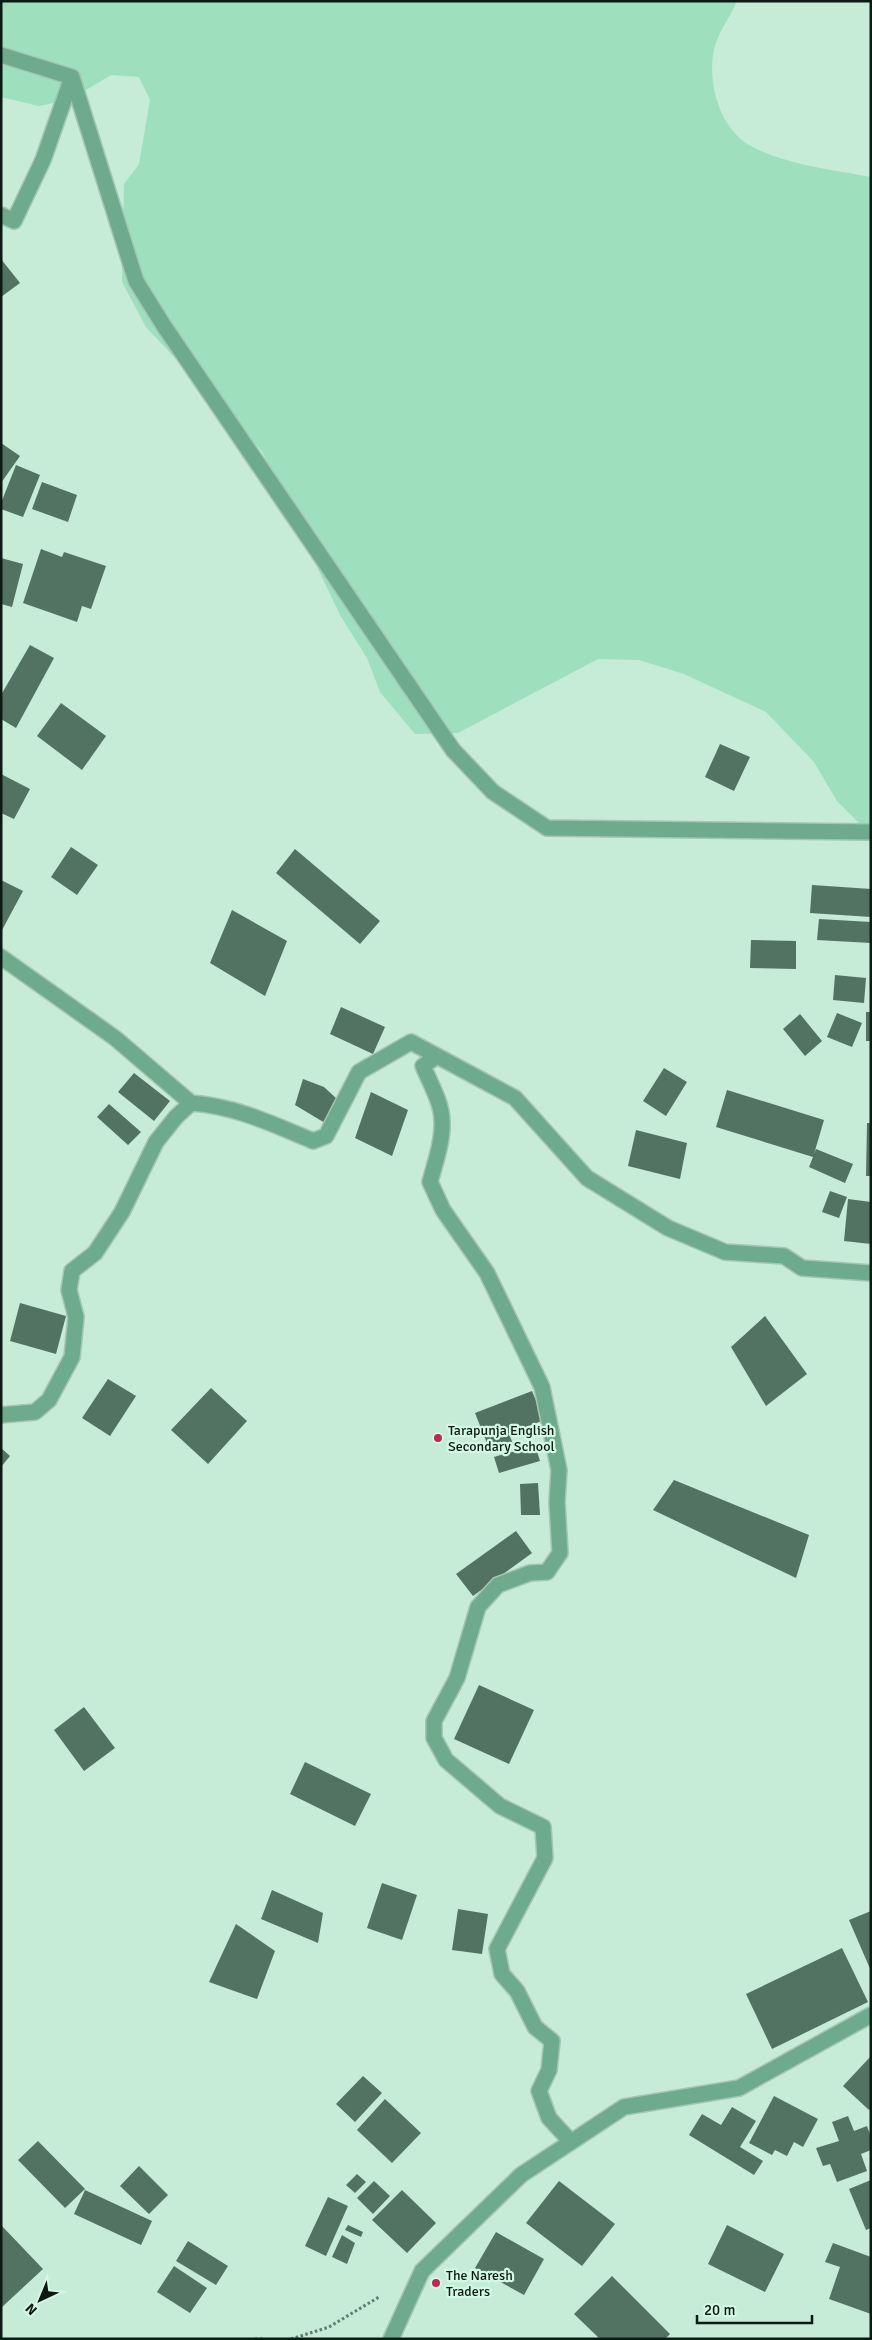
<svg xmlns="http://www.w3.org/2000/svg" width="872" height="2340" font-family="Signika,sans-serif">
  <rect width="100%" height="100%" fill="#c6ebd7"/>
  <path fill="#9edfbd" d="M1,1H737C731,15 717,35 714,49C707,82 719,127 749,145C782,164 834,170 871,177V831H867L837,801L814,762L766,712L684,674L639,660L598,659L458,733L415,734L380,692L367,658L340,615L262,451L146,327L122,282L124,184L139,164L150,100L139,77L111,75L71,99L39,106L1,97Z"/>
  <path fill="#527362" d="M1,259L20,283L1,297Z
    M1,443L20,456L1,483Z
    M16,465L40,475L23,517L1,509V503Z
    M42,482L77,495L68,522L32,509Z
    M41,549L62,557L64,552L106,566L91,609L82,606L77,622L23,603Z
    M1,558L23,564L12,607L1,604Z
    M30,645L54,658L16,728L1,719V695Z
    M61,703L106,736L82,770L37,736Z
    M720,744L750,757L734,791L705,777Z
    M1,774L30,789L14,819L1,813Z
    M71,847L98,865L77,895L51,877Z
    M295,849L380,921L360,944L276,873Z
    M1,880L23,891L1,932Z
    M812,885L871,889V917L810,913Z
    M232,910L287,941L265,996L210,963Z
    M819,919L871,922V943L817,940Z
    M751,940L796,941V969L750,968Z
    M835,975L866,978L864,1003L833,1000Z
    M341,1007L385,1027L373,1054L330,1034Z
    M866,1012H871V1041H866Z
    M837,1013L862,1023L852,1047L827,1037Z
    M800,1014L822,1041L805,1056L783,1029Z
    M664,1068L687,1082L666,1116L643,1101Z
    M134,1073L170,1101L154,1121L118,1092Z
    M303,1079L324,1087L337,1099L325,1123L295,1105Z
    M727,1090L824,1120L814,1154L816,1149L853,1164L845,1183L809,1167L813,1157L716,1127Z
    M371,1092L408,1110L392,1156L355,1138Z
    M109,1104L141,1132L128,1145L97,1117Z
    M867,1123H871V1176H866Z
    M636,1130L687,1143L680,1179L628,1166Z
    M830,1191L847,1197L839,1218L822,1212Z
    M848,1199L871,1202V1244L844,1241Z
    M20,1303L66,1316L56,1354L10,1341Z
    M765,1316L807,1374L766,1406L731,1347Z
    M108,1379L136,1396L110,1436L82,1418Z
    M211,1388L247,1421L208,1464L171,1430Z
    M532,1391L544,1420L509,1434L513,1444L491,1453L475,1413Z
    M535,1445L540,1461L499,1473L494,1457Z
    M1,1448L10,1456L1,1467Z
    M674,1480L809,1535L796,1578L653,1510Z
    M538,1483L540,1515H521L520,1484Z
    M516,1531L532,1553L473,1596L456,1574Z
    M479,1685L534,1710L509,1764L454,1739Z
    M84,1707L115,1748L84,1771L54,1730Z
    M305,1762L371,1794L355,1826L290,1794Z
    M382,1883L417,1895L402,1940L367,1928Z
    M272,1890L323,1913L318,1943L261,1919Z
    M458,1909L488,1914L482,1954L452,1950Z
    M871,1911V1971L849,1920Z
    M236,1924L275,1951L257,1999L209,1982Z
    M842,1948L868,2002L772,2049L746,1994Z
    M871,2056V2108L869,2110L843,2086Z
    M363,2076L382,2093L355,2122L336,2104Z
    M774,2096L818,2119L803,2147L794,2142L787,2156L775,2150L772,2155L749,2143Z
    M385,2099L421,2133L392,2163L357,2130Z
    M732,2107L756,2121L740,2147L763,2161L754,2175L689,2135L702,2114L721,2125Z
    M848,2116L854,2131L867,2126L871,2137V2150L861,2154L867,2171L837,2182L830,2164L823,2166L816,2148L839,2141L832,2122Z
    M38,2141L85,2189L65,2208L18,2160Z
    M139,2166L168,2195L149,2214L120,2186Z
    M357,2174L366,2182L355,2193L346,2185Z
    M871,2180V2228L866,2230L849,2189Z
    M374,2181L390,2196L373,2214L357,2198Z
    M559,2181L615,2224L582,2266L526,2223Z
    M85,2190L152,2221L141,2245L74,2214Z
    M402,2190L436,2223L407,2253L372,2220Z
    M328,2197L348,2206L326,2256L305,2246Z
    M1,2225L43,2269L1,2308Z
    M348,2225L363,2232L361,2237L345,2230Z
    M727,2225L784,2254L765,2292L708,2264Z
    M496,2232L544,2259L524,2295L475,2268Z
    M342,2235L355,2243L347,2264L332,2257Z
    M188,2241L228,2266L216,2285L176,2261Z
    M833,2243L871,2257V2314L829,2299L840,2267L825,2262Z
    M174,2266L207,2288L190,2313L157,2292Z
    M612,2276L670,2334L665,2339H600L574,2314Z"/>
  <g fill="none" stroke-linecap="round" stroke-linejoin="round">
    <defs>
      <path id="minor" d="M1,55L72,77
        M72,77L136,281L164,326L453,750L493,792L547,828L871,832
        M1,215L14,221L43,160L72,77
        M1,957L115,1038L191,1103
        M1,1415L35,1412L49,1400L72,1357L76,1317L69,1290L72,1271L95,1253L122,1212L156,1142L176,1117L191,1103C235,1106 273,1124 313,1141L326,1136L359,1072L411,1042L437,1056
        M571,2142L549,2118L539,2091L549,2070L552,2041L535,2027L517,1991L502,1974L497,1949L545,1858L543,1827L500,1806L446,1760L434,1738V1721L457,1678L478,1607L498,1585L530,1573L547,1572L560,1553L557,1502L559,1470L542,1387L487,1273L443,1210L430,1182C435,1163 443,1141 442,1121C442,1103 430,1083 423,1066L437,1056L515,1098L587,1178L668,1228L725,1252L784,1256L802,1268L871,1273
        M391,2339L422,2271L521,2175L624,2107L739,2088L871,2015"/>
    </defs>
    <use href="#minor" stroke="#a5c5b4" stroke-width="18"/>
    <path stroke="#637b6e" stroke-width="3" stroke-dasharray="2.5 2.5" stroke-linecap="butt" d="M255,2339H264
      M291,2339L329,2327L379,2297"/>
    <use href="#minor" stroke="#6eab8d" stroke-width="15"/>
  </g>
  <g fill="#bb2b4f" stroke="#d3f8e4" stroke-width="2">
    <circle cx="438" cy="1438" r="5"/>
    <circle cx="436" cy="2283" r="5"/>
  </g>
  <g text-anchor="middle" dominant-baseline="central" stroke-width="4.5" stroke-linejoin="round" paint-order="stroke">
    <g font-size="14" fill="#0d1a14" stroke="#d3f8e4" text-anchor="start">
      <text x="448" y="1430">Tarapunja English<tspan x="448" dy="16">Secondary School</tspan></text>
      <text x="446" y="2275">The Naresh<tspan x="446" dy="16">Traders</tspan></text>
    </g>
  </g>
  <rect width="872" height="2340" fill="none" stroke="#0d1a14" stroke-width="5"/>
  <g transform="translate(40 2300) rotate(224)" stroke="#d3f8e4" stroke-width="4" paint-order="stroke">
  <path d="M0-4L9 19L0 12L-9 19Z" fill="#0d1a14"/>
  <text y="-8" font-size="14" font-weight="bold" text-anchor="middle" fill="#0d1a14">N</text>
  </g>
  <path d="M697 2315v8h115v-8" fill="none" stroke="#0d1a14" stroke-width="2.5"/>
  <text x="704" y="2315" font-size="15" fill="#0d1a14" stroke="#d3f8e4" stroke-width="4" paint-order="stroke">20 m</text>
</svg>
